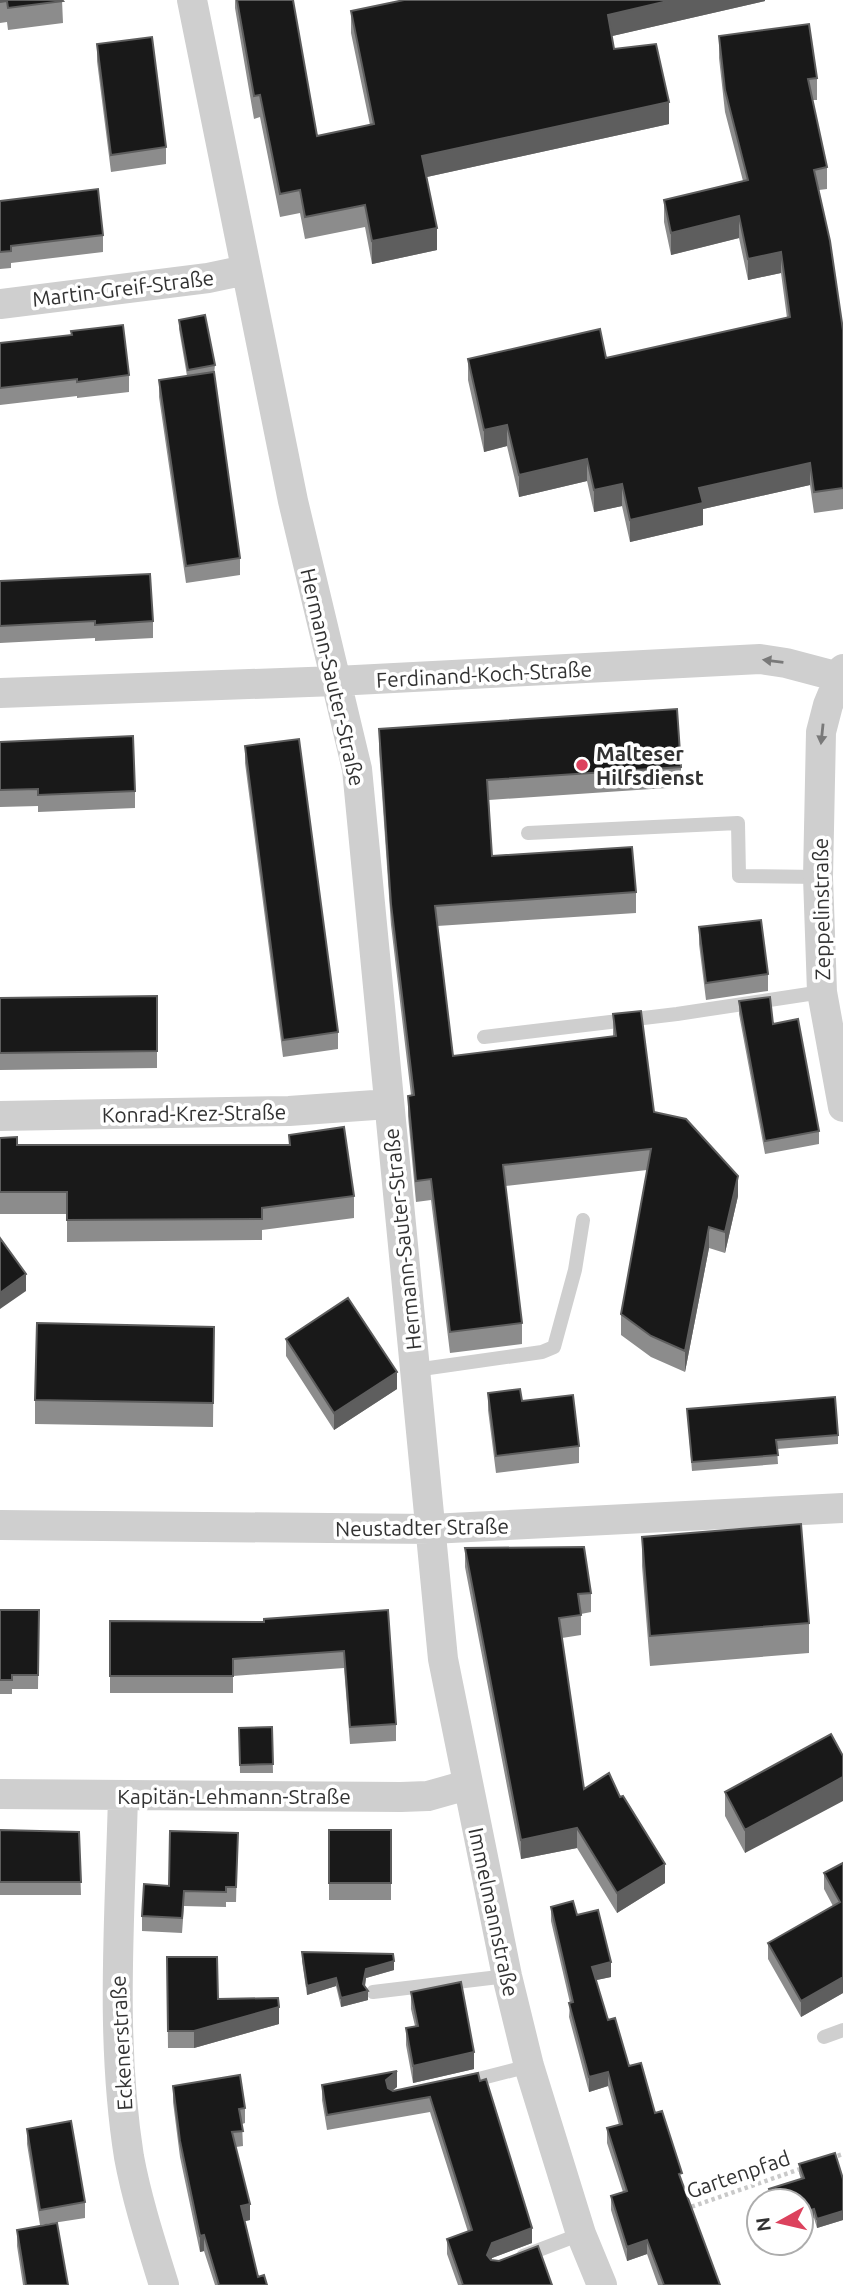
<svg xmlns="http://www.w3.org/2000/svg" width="843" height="2285" font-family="Ubuntu,sans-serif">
  <rect width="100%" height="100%" fill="#fff"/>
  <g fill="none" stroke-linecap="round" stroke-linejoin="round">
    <path stroke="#c9c9c9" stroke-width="4.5" stroke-dasharray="3.5 3.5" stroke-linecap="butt" d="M831,2158L843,2154
      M685,2209L803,2168"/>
    <path stroke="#cfcfcf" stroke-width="14" d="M528,833L738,823L739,876L818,877
      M484,1037L677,1014L822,992
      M415,1370L542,1352L554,1347L575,1270L583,1220
      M373,1992L507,1976
      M824,2037L843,2030
      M463,2083L529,2066
      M523,2256L581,2234"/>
    <path stroke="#cfcfcf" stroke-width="30" d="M192,0L293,501L357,769L443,1659L507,1976L529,2066L581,2234L602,2285
      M0,304L208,278L246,270
      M843,669L828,705L821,732L818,877L822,992L843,1107
      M0,693L336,681L760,659L786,663L839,677
      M0,1116L289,1111L389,1104
      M0,1525L431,1529L843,1508
      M0,1794L401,1797L428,1796L467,1785
      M123,1796C120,1917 110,2037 129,2157C137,2200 151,2243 164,2285"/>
  </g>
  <path fill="#8c8c8c" d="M0,0H62L63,23L8,30L7,22L0,23Z
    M235,0H293L317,136L370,125L351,33V11L765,1L612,36L614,49L669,124L427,177L437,250L372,264L365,227L305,239L300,213L280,217L260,117L254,119L235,8Z
    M719,36L817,78V100H812L827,167V189L819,190L843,330V509L814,513L810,485L703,509V525L630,542L622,506L594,512L587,481L519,497L507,446L484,452L468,380V359L606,358L787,318L781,273L748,280L739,238L671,255L664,222V200L743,181L725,112L719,58Z
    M97,44L166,147V164L111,172L97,61Z
    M0,201L103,235V252L11,263V268L0,269Z
    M179,320L215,365L214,374L240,558V575L186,583L159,397V380L187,376L179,329Z
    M0,343L129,375V392L77,398V396L0,405Z
    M0,581L153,621V638L95,641V638L0,643Z
    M379,729L681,767V787L489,800L492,856L636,892V913L437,926L453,1056L613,1036V1014L654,1112L738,1196L725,1253L709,1248L685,1372L651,1357L621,1335V1314L647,1170L505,1186L522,1323V1344L450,1353L431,1200L416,1202L408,1116V1096L411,1095L391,925L379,750Z
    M0,742L135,791V808L38,812V806L0,807Z
    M245,746L338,1032V1049L283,1057L245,763Z
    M699,927L768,974V991L706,1000L699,944Z
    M157,996V1068L0,1070V998Z
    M739,1001L773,1024L819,1131V1144L765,1154L739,1014Z
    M289,1135L354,1196V1218L262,1230V1240L67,1242V1214H0V1138L17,1145H289Z
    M214,1327L213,1427L35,1424V1400Z
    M286,1339L397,1389L334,1430L286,1356Z
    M488,1393L522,1401L579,1446V1463L496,1473L488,1410Z
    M687,1409L838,1435V1444L777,1449L778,1464L692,1471Z
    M642,1537L809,1623V1653L650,1666L642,1566Z
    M465,1548L591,1593V1612L581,1614V1635L562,1638L584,1789L620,1797L665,1883L617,1913L577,1848L521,1859L465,1567Z
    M0,1610H39L38,1689H12V1694H0Z
    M388,1610L396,1724V1741L350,1744L344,1668L233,1676V1693H110V1621L264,1622Z
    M272,1727L273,1773H240L239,1728Z
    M831,1734L745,1853L725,1816V1792Z
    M0,1830L79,1832L81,1895H0Z
    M329,1830H391V1900H329Z
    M238,1833L236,1902H226V1907L184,1906L182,1933L142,1931V1916L169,1886Z
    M843,1863V1993L801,2017L768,1959V1943L833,1906L824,1889V1873Z
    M551,1907L577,1915L611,1977L596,1980L608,2020L629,2066L655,2113L720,2285H658L647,2254L627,2261L611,2210V2196L623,2192L607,2143V2128L619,2125L608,2086L589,2092L569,2017L570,2003L551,1921Z
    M302,1952L394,1970L366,1978L365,1986L368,2000L341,2007L336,1986L307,1995L302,1961Z
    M167,1957L218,1999L279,2024L194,2048H168Z
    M411,1992L474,2069L413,2083L406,2045V2028L415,2026L411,2009Z
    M480,2081L532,2243L492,2258L491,2260L552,2285H458L447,2254V2239L468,2232L430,2112L327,2130L322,2100V2085L397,2087L392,2091H393Z
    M173,2086L245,2108V2123L242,2124L243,2146L236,2147L250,2220L245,2221L258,2277L267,2285H215L204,2251L200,2252L180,2157L173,2102Z
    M27,2129L85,2202V2218L40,2225L27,2144Z
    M799,2164L843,2179V2220L817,2228L814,2218L801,2222V2201H770L769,2189L801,2179L799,2173Z
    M17,2230L68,2285H23L17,2246Z"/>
  <path fill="#5e5e5e" d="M672,0H765V1L608,37V15Z
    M669,102V124L422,178V156Z
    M739,216V238L671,255V233Z
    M437,228V250L372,264V241Z
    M781,252V273L748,280V259Z
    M507,425V446L484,452V430Z
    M587,459V481L519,497V475Z
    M810,463V485L703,509V525L630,542V520L699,488Z
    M622,484V506L594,512V490Z
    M738,1176V1196L725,1253V1232Z
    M709,1227V1248L685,1372V1351Z
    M26,1274V1291L0,1309V1293Z
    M397,1372V1389L334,1430V1413Z
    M843,1777V1801L745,1853V1830Z
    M577,1828V1848L521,1859V1840Z
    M665,1864V1883L617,1913V1893Z
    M394,1961V1970L366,1978L364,1992L368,1991V2000L341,2007V1998L363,1984L366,1969Z
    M611,1962V1977L592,1981V1967Z
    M843,1977V1993L801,2017V2001Z
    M336,1978V1986L307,1995V1986Z
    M279,2007V2024L194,2048V2031Z
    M474,2052V2069L413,2083V2066Z
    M397,2071V2087L386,2095V2080Z
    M608,2072V2086L589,2092V2077Z
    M250,2204V2220L241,2222V2206Z
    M814,2209V2218L801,2222V2213Z
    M843,2211V2220L817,2228V2219Z
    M532,2228V2243L492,2258L487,2270V2255L492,2243Z
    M204,2235V2251L200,2252V2236Z
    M647,2240V2254L627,2261V2247Z"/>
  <path fill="#191919" stroke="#5e5e5e" stroke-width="2" d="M0,0H62L63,1L8,8L7,1L0,2Z
    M237,0H293L317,136L374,124L351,11L404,0H672L608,15L614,49L656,44L669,102L422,156L437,228L372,241L365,205L305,217L300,190L280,194L260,95L254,96Z
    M809,24L817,78L808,79L827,167L814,170L830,241L843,330V488L814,492L810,463L699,488L703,503L630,520L622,484L594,490L587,459L519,475L507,425L484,430L468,359L600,329L606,358L790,317L781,252L748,259L739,216L671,233L664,200L748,180L725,90L719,36Z
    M152,37L166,147L111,155L97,44Z
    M98,189L103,235L11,246V251L0,252V201Z
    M205,315L215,365L188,370L179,320Z
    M123,325L129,375L77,382V379L0,388V343L72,335L71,331Z
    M214,372L240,558L186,566L159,380Z
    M150,574L153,621L95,625V621L0,626V581Z
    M677,709L681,767L487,780L492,856L632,847L636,892L435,906L453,1056L616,1036L613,1014L641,1011L654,1112L686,1119L738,1176L725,1232L709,1227L685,1351L651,1336L621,1314L651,1149L503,1165L522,1323L450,1332L431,1179L416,1181L408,1096L414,1095L391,904L379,729Z
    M133,736L135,791L38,795V789L0,790V742Z
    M299,739L338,1032L283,1040L245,746Z
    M761,920L768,974L706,983L699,927Z
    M157,996V1051L0,1053V998Z
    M770,997L773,1024L798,1019L819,1131L765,1141L739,1001Z
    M344,1127L354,1196L262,1208V1219L67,1220V1192H0V1138L17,1137V1145H290L289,1135Z
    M0,1238L26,1274L0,1293Z
    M348,1298L397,1372L334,1413L286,1339Z
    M37,1323L214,1327L213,1403L35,1400Z
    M520,1389L522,1401L573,1395L579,1446L496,1456L488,1393Z
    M835,1397L838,1435L776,1440L778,1455L692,1462L687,1409Z
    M801,1524L809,1623L650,1636L642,1537Z
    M584,1547L591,1593L578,1594L581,1615L559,1618L584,1789L609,1773L620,1797L623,1796L665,1864L617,1893L577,1828L521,1840L465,1548Z
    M0,1610H39L38,1675H12V1680H0Z
    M388,1610L396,1724L350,1727L344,1651L233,1659V1676H110V1621L264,1622V1619Z
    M272,1727L273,1764L240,1765L239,1728Z
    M831,1734L843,1756V1777L745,1830L725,1792Z
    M0,1830L79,1832L81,1882H0Z
    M329,1830H391V1883H329Z
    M170,1831L238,1833L236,1887H226V1892L184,1891L182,1918L142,1916L144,1884L169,1886Z
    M843,1863V1977L801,2001L768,1943L840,1902L824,1873Z
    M573,1901L577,1915L598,1910L611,1962L592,1967L608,2020L615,2018L629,2066L641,2063L655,2113L662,2111L682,2173L679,2174L720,2285H664L647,2240L627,2247L611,2196L627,2191L607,2128L622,2124L608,2072L589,2077L569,2003L573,2002L551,1907Z
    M302,1952L393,1954L394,1961L366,1969L363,1984L368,1991L341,1998L336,1978L307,1986Z
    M167,1957H217L218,1999L278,1998L279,2007L194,2031H168Z
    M461,1982L474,2052L413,2066L406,2028L418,2026L411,1992Z
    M397,2071L386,2080L388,2088L393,2091L478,2073L480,2081L486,2079L532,2228L492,2243L487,2255L491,2260L499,2261L538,2246L552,2285H463L447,2239L472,2230L430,2097L327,2115L322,2085Z
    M240,2075L245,2108L239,2109L243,2131L232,2132L250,2204L241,2206L258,2277L264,2275L267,2285H219L204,2235L200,2236L180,2141L173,2086Z
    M71,2121L85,2202L40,2210L27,2129Z
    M835,2153L843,2179V2211L817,2219L814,2209L801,2213V2201H773L769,2189L804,2178L799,2164Z
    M57,2223L68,2285H26L17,2230Z"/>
  <defs><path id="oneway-solid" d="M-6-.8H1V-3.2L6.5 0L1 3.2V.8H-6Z" transform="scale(1.75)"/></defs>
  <g fill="#797979">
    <use href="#oneway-solid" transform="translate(773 661) rotate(-173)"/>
    <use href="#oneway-solid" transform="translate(822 734) rotate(96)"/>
  </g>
  <circle fill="#dc425d" stroke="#fff" stroke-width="2.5" cx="582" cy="765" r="7"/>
  <g text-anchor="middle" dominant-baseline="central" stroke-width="7" stroke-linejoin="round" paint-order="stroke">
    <g font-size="21" fill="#323232" stroke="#fff">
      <text transform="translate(123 288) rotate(-7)">Martin-Greif-Straße</text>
      <text transform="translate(484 674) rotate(-3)">Ferdinand-Koch-Straße</text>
      <text transform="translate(333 677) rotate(77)">Hermann-Sauter-Straße</text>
      <text transform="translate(821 909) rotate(-91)">Zeppelinstraße</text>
      <text transform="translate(194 1113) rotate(-1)">Konrad-Krez-Straße</text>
      <text transform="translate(402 1239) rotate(-96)">Hermann-Sauter-Straße</text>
      <text transform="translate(422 1527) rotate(-1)">Neustadter Straße</text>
      <text x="234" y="1796">Kapitän-Lehmann-Straße</text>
      <text transform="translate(494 1912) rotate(78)">Immelmannstraße</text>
      <text transform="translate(121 2043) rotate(-93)">Eckenerstraße</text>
      <text transform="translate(738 2174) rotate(-19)">Gartenpfad</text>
    </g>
    <g font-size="21" font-weight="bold" fill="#323232" stroke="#fff" text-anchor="start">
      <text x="596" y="753">Malteser<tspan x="596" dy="24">Hilfsdienst</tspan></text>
    </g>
  </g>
  <g transform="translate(780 2222) rotate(262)"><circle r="33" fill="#ffffff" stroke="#adadad" stroke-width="2"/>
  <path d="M0-5L12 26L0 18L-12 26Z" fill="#dc425d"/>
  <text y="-10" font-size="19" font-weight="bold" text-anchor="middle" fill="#323232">N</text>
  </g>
</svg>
